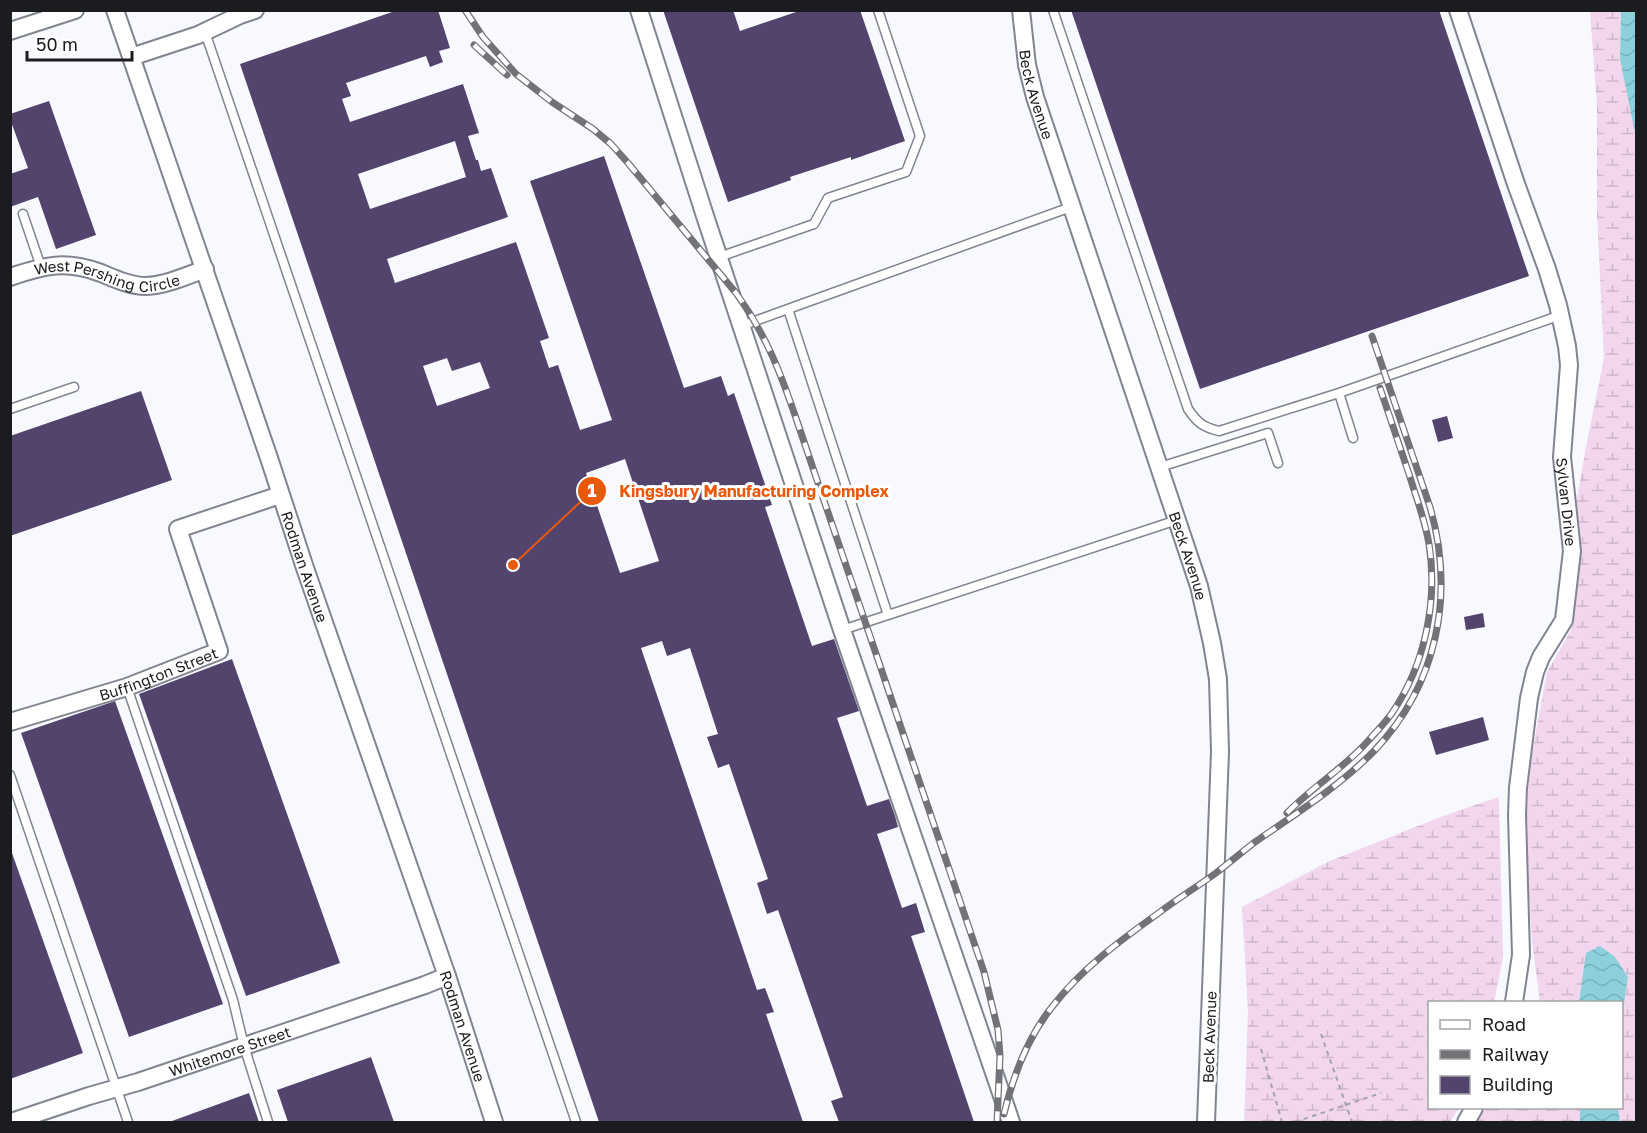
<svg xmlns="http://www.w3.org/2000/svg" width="1647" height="1133" font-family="'Golos Text',sans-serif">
  <defs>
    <pattern id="wetland-marsh" width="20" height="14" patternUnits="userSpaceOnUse" patternTransform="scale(1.5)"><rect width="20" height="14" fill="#f2d6ed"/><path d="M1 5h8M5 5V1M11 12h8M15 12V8" fill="none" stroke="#cfb7cb"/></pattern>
    <pattern id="water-waves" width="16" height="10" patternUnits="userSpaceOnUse" patternTransform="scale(1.5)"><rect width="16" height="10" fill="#8bd0da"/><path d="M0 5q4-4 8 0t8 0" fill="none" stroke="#77b2bb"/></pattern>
  </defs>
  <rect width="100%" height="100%" fill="#f7f9fe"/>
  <path fill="url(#wetland-marsh)" d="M1590,11H1621L1620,59L1636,89V1122H1473L1481,1108H1622V1002H1540L1532,942L1525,835L1530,764L1547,672L1571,630L1579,550L1575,511L1585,452L1604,358L1597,215V106Z
    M1499,797L1503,958L1494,1002H1430V1108H1459L1450,1122H1244L1248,1012L1242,907L1330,861L1443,816Z"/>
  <path fill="url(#water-waves)" d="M1621,11H1636V138L1620,59Z
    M1600,946L1615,957L1628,977L1622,1016V1002H1579L1586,953Z
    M1580,1108H1618L1620,1122H1580Z"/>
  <path fill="#53446d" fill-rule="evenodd" d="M398,10H438L450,48L439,51L443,62L430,67L426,56L346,83L351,96L342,99L350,122L463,84L479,133L468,136L476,160H478L481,171L491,168L508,217L387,259L395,283L516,242L549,338L540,341L549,368L558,365L580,430L612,420L530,181L604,156L684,388L721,376L728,396L734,393L772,505L765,507L812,646L834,639L859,711L837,718L867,806L889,799L895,816L898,827L877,834L902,908L916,903L925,932L911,936L974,1122H839L831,1101L843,1097L778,910L767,914L757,883L768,879L729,764L718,768L707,737L718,734L690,648L667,656L662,641L641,648L757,990L765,988L774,1012L766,1014L803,1122H599L240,64ZM455,141L466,177L370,209L358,174ZM447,358L452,371L480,362L490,388L437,406L423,366ZM625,459L659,561L620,573L586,473Z
    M663,10H733L740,31L802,10H860L905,141L851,160V157L790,177L791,180L728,202Z
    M1071,10H1439L1529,276L1200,389Z
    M49,101L96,235L56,249L38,197L10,207V174L28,168L10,119V114Z
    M141,391L172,480L10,536V436Z
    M1447,416L1453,438L1438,442L1432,420Z
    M1483,613L1485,627L1466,630L1464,617Z
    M232,659L340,963L246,996L139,694Z
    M115,701L223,1004L129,1037L21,733Z
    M1483,717L1489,740L1436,755L1429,732Z
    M10,853H12L83,1053L10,1079Z
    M371,1057L394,1122H288L277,1090Z
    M249,1093L259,1122H172V1121Z"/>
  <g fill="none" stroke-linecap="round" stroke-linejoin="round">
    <defs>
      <path id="lane" d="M1053,10L1188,409C1197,422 1202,427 1219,431L1339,393L1353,438
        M205,32L576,1122
        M1071,207L788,309L888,615L1177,520
        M23,214L41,267
        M719,257L814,224L828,198L906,172L920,136L878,10
        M741,326L788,309
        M1339,393L1561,315
        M10,409L74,387
        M1160,467L1268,433L1278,463
        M842,630L888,615
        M127,687L233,1000L244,1046L268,1122
        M10,775L128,1122"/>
      <g id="street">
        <path id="s1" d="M115,10L269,458L305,568L447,976L494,1122"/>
        <path d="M639,10L706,219L842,630L1011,1122"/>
        <path id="s2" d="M1021,10L1027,65L1035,97L1199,586L1212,643L1218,679L1220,752L1206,1122"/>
        <path id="s3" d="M1458,10L1516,184L1547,269L1558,305L1567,346L1569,365L1562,457L1572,551L1564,620L1541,657L1535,672L1529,698L1518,788L1517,815L1521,955L1514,1002"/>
        <path d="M10,31L75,10"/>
        <path d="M131,57L198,35L240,15L255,10"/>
        <path id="s4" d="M10,277C46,265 65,260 101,273C115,279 131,286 146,286C166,285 186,276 205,269"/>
        <path id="s5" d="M10,722L127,687L219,651L178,529L280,495"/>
        <path id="s6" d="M11,1122L89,1096L138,1082L425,985L447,976"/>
        <path d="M1466,1122L1474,1108"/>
      </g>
    </defs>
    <use href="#lane" stroke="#81858f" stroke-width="11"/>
    <use href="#street" stroke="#81858f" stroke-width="20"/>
    <path stroke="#a2a4a9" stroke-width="2" stroke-dasharray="4.5 4.5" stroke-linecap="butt" d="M1321,1034L1352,1122
      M1261,1049L1282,1122
      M1295,1122L1381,1093"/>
    <use href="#lane" stroke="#fff" stroke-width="8"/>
    <use href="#street" stroke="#fff" stroke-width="16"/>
    <defs>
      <path id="rail" d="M465,10L483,37L516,74L552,102L593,129L611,144L628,163L736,293C767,336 781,374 798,424L984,972L998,1030L1000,1056L997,1122
        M474,45L507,75
        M1287,813C1312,787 1344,768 1368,741C1376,732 1385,723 1392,713C1425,665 1438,601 1429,544C1425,520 1416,497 1409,474C1399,445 1390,417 1380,388
        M1004,1114C1013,1076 1028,1037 1052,1007C1082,968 1121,940 1160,912C1179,898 1198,886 1216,873C1229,863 1242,852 1255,842C1294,815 1341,785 1374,751C1438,684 1455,594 1430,507L1372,336"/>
    </defs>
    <use href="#rail" stroke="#717378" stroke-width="7"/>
    <use href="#rail" stroke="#fff" stroke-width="4.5" stroke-dasharray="14" stroke-linecap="butt"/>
  </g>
  <g text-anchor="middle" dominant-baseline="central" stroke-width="6" stroke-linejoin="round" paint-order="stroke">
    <g font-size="15" fill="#1a1c20" stroke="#fff">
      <text stroke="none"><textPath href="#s2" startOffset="86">Beck Avenue</textPath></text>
      <text stroke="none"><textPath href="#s4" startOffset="100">West Pershing Circle</textPath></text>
      <text stroke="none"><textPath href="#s3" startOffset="510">Sylvan Drive</textPath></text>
      <text stroke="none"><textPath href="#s2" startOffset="572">Beck Avenue</textPath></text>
      <text stroke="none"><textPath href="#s1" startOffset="588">Rodman Avenue</textPath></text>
      <text stroke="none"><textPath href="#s5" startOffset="156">Buffington Street</textPath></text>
      <text stroke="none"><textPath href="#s1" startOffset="1074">Rodman Avenue</textPath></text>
      <text transform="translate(1209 1037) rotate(-88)">Beck Avenue</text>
      <text stroke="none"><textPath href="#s6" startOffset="230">Whitemore Street</textPath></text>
    </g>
  </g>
  <path fill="none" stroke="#e8590c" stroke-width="2" d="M513 565L592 491"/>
  <g fill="#e8590c" stroke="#fff" stroke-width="2">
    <circle cx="513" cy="565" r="6"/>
    <circle cx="592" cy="491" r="15"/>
  </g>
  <g font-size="18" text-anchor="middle" font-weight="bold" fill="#fff">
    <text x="592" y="497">1</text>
  </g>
  <g font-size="16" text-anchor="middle" font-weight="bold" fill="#e8590c" stroke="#fff" stroke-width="6" stroke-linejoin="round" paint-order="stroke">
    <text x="754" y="497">Kingsbury Manufacturing Complex</text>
  </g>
  <rect width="1647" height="1133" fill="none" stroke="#1a1c20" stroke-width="24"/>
  <rect x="1428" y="1001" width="195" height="108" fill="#ffffff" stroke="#a3a4a6" stroke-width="1.5"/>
  <rect x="1440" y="1020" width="30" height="9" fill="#ffffff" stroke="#a3a4a6" stroke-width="1.5"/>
  <text x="1482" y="1031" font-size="18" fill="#1a1c20">Road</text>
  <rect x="1440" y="1050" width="30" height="9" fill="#717378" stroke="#a3a4a6" stroke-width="1.5"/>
  <text x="1482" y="1061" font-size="18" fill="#1a1c20">Railway</text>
  <rect x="1440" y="1076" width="30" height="18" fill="#53446d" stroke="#a3a4a6" stroke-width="1.5"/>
  <text x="1482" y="1091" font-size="18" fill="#1a1c20">Building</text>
  <path d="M27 51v9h105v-9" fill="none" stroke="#1a1c20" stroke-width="3"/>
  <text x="36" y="51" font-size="18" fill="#1a1c20" stroke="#ffffff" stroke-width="4.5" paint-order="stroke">50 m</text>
</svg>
